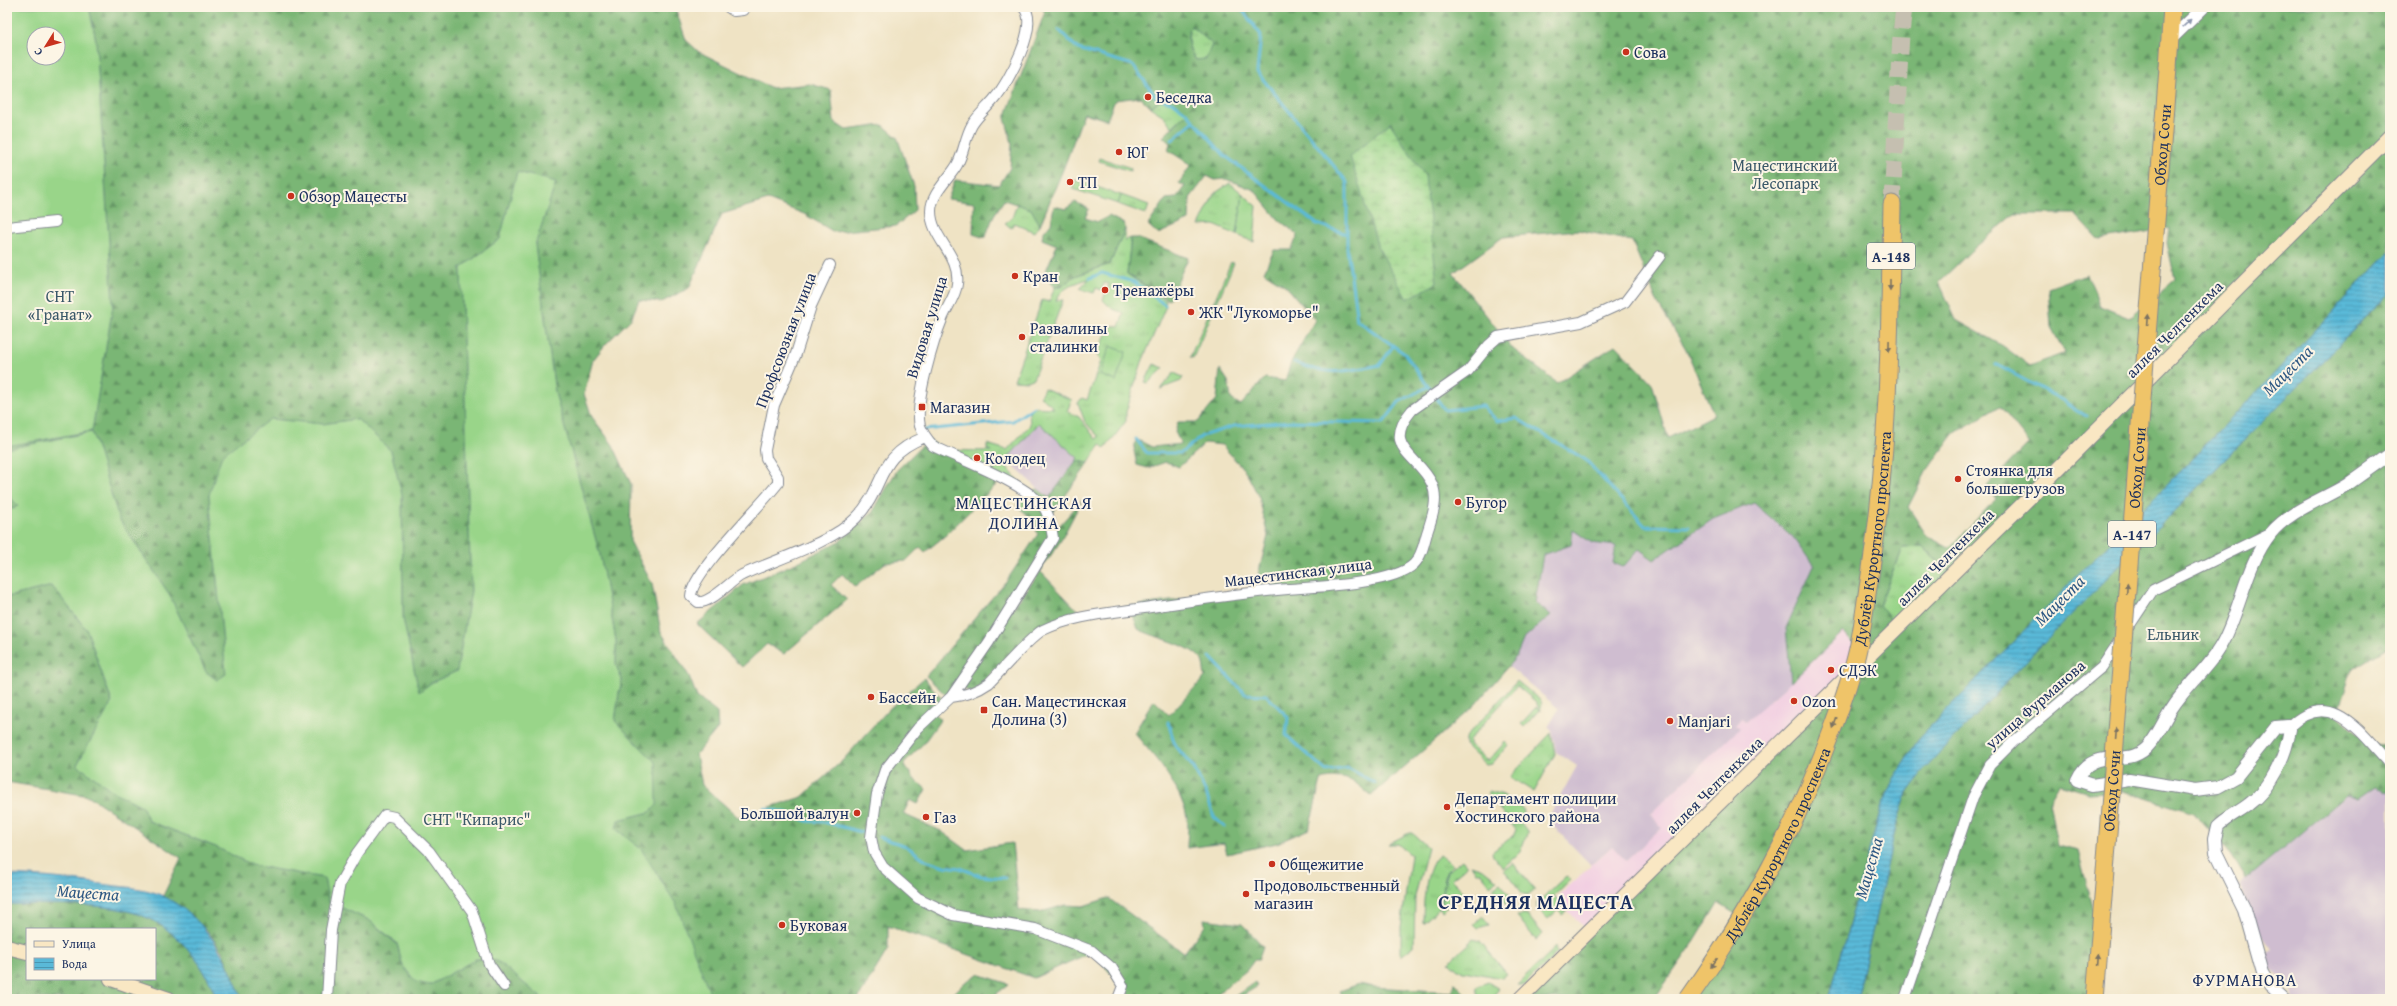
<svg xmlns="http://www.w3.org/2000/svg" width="2397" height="1006" font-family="'Gentium Book Plus',serif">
  <defs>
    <pattern id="grass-tufts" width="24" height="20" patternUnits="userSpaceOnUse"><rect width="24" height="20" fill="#99d589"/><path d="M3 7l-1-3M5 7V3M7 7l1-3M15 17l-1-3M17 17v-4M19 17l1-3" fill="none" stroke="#83b779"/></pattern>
    <pattern id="forest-firs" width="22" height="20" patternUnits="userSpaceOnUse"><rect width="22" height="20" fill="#7ab675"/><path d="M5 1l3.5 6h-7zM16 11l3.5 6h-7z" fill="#639463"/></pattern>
    <pattern id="wetland-marsh" width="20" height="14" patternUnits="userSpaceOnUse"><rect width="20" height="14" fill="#99d589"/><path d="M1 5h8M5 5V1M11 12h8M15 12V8" fill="none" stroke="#83b779"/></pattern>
    <pattern id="water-rules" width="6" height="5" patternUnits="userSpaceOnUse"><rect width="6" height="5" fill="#5ab9d8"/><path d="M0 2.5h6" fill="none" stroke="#4a97b2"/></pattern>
  </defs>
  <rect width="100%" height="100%" fill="#fcf5e5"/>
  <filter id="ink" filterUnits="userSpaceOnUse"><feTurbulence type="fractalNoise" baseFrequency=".025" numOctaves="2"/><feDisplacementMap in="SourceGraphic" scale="8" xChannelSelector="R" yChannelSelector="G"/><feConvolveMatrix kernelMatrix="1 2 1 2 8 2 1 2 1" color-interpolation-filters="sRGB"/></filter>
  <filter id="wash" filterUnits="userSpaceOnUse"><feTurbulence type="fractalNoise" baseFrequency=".012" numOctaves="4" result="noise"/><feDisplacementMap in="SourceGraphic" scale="16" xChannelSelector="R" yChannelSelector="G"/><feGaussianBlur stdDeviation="0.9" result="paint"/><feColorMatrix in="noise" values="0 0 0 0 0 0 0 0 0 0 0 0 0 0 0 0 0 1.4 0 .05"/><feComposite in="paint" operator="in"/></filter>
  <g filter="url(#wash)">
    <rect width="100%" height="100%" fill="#efe3c4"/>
    <path fill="#f2cfe2" d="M1843,632L1866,659L1588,932L1556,898L1612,846L1626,861L1662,827L1650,814L1739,728L1736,725L1742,719L1745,722L1766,702L1772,699Z"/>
    <path fill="#cfbdd0" d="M1039,422L1078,458L1049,498L1006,460Z
      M1754,503L1793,537L1814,566L1786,628L1791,682L1745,722L1742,719L1736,725L1740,728L1650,814L1662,827L1626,861L1612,846L1591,865L1547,820L1577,766L1556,752L1552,731L1548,727L1559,709L1508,666L1516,657L1524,638L1550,615L1535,603L1543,555L1571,545L1573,529L1592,543L1639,549L1654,560L1713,519Z
      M2375,787L2390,792V999H2294L2292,989L2266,966L2264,957L2273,950L2253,924L2240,883L2346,795L2358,799Z"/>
    <path fill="url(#grass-tufts)" stroke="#5a8274" d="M1191,25L1213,44L1206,59L1196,60C1188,49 1186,38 1191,25Z
      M1160,99L1174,103L1187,113L1172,127L1164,116L1150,107Z
      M1100,158L1131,168L1130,171L1099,161Z
      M1230,183L1243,194L1237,235L1214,225L1199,226L1214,194Z
      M1055,188L1040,225L1034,232L1014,223L1011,228L1005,223L1012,218L1017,204L1031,209Z
      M1121,195L1149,205L1146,214L1118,204Z
      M1125,229V240L1131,238L1127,274L1166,300L1165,305L1166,306L1142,362L1126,412V421L1105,449L1100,444L1089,463L1076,461L1078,458L1039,423L1006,460L1002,461L1028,493L943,450L991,451L987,449V444L1007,450L1030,425L1029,412L1034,407L1054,408L1040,396L1044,388L1072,400L1067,411L1079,417L1096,439L1099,437L1085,422L1078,403L1082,398L1087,400L1101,361L1097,355L1110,325L1119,327L1124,313L1112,309L1103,300L1109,284L1104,283L1102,290L1096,288L1094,293L1080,289L1089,279C1077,282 1060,288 1056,301L1063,300L1033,379L1027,381L1014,380L1042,300L1049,302L1055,287H1061L1075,276L1110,264Z
      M1231,262L1234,263L1193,358L1190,357Z
      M1154,364L1164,368L1148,383L1145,382Z
      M1174,373L1183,377L1181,381L1160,389Z
      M1923,547L1948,570L1916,610L1891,620L1879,606L1902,548Z
      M1517,681L1540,700L1542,704L1540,711L1536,702L1517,686L1469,740V744L1486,760H1489L1505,742L1508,745L1492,764L1486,765L1465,745V738Z
      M1536,707L1539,710L1524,727L1521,724Z
      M1551,733L1555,754L1534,792L1510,777Z
      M1489,791L1503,795L1524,810L1521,823L1527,831V834L1520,852L1503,868L1493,856L1492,852L1513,836L1516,830L1487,793Z
      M1409,833H1412L1428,847L1415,896L1414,946L1401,956V927L1411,855L1398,844H1388Z
      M1440,855L1453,865L1446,872L1439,908L1423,923C1423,906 1425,864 1440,855Z
      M1462,860L1467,866L1451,879L1465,893L1442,911L1440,909L1447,872Z
      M1513,863L1535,890L1529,895L1523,894L1504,870Z
      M1471,865L1483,869L1497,880L1490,885L1480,872L1477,873Z
      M1566,876L1570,880L1554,896L1568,910L1562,915L1558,910L1548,919L1537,908V903Z
      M1500,883L1514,900L1511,910L1493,888Z
      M1524,915L1528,916L1543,934L1536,940L1517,916Z
      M1483,916L1489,925L1478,928L1474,924Z
      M1473,939L1480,941L1507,974L1502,978L1458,970L1449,962Z
      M1556,947L1557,953L1525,985H1517Z
      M1488,982L1499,989L1492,997H1478L1476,987Z"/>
    <path fill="url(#forest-firs)" stroke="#4a726a" fill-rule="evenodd" d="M89,7H675L686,40L699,52L772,88L810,84L831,90L834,122L846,130L883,125L897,137L914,186L915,210L896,226L834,232L804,214L768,200L722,214L689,288L662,302L639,300L631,319L605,345L593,360L584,394L592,417L613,445L631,484L630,541L652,584L661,632L689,676L697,697L717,713L718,728L696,754L702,785L738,817L802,797L843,760L889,709L924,678L942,699L933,712L941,719L923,744L904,763L913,778L926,789L918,804L910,800L903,814L941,831L967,850L1012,843L1019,910L1040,912L1066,905L1083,906L1108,898L1184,953L1205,925L1204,919L1242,924L1263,946L1259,959H1255L1247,970L1211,999H1133L1092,952L1034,978L888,926V949L858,999H712L641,849L616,829L618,820L650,812L656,764L615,721L619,692L622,680L616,665V641L600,555L555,393L535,245L556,182L517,172L500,239L461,268L471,591L457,671L431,683L419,693L403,619L402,495L391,451L357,419L323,424L270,419L209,495L226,674L217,680L206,672L169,594L119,519L92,432L7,449V446L92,431L113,305L96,41Z
      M1040,7H2390V252L2231,419L1920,737L1895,777L1881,808L1829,999H1683L1737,915L1718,903L1695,941L1654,999H1520L1866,659L1843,632L1791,682L1786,628L1814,566L1793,537L1754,503L1713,519L1654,560L1639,549L1623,567L1613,563L1616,546L1592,543L1573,530L1571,545L1543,555L1535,603L1551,615L1524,638L1516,657L1474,706L1371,796C1354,780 1345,774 1321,780L1309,829L1277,843L1227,854L1224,843L1187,848C1187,839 1189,827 1187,817C1179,784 1156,758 1134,733L1154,700L1169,715L1205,677C1204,672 1204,663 1201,659C1190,644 1155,638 1138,629L1134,618L1124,607L1254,590L1268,536L1259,497L1246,472L1222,445L1205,443L1179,467L1166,462L1148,468L1137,465L1134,451L1136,439L1152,447L1181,444L1175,432L1178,422H1198L1217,399L1220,369L1228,381L1231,399L1241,405L1265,378L1285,381L1291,362L1315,320L1286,286L1264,272L1274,250H1291L1298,235L1279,220L1254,190L1226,179L1215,180L1207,176L1190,198L1189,220L1158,234L1148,225L1166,199L1176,198L1185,186L1179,183L1191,165L1168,150L1170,143L1163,137L1187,113L1174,103L1160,100L1150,107L1140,97L1115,100L1107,120L1084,113L1064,167L1040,225L1031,209L1004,200L994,215L985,238L973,234L974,203L948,199L955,180L999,185L1010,168L1012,143L1005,118L1045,12ZM1191,26L1212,44L1206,59L1196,60C1188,50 1185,37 1191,26ZM2015,214H2075L2099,240L2169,228L2167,243L2175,279L2129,318L2100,306L2086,274L2048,288L2051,327L2065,353L2030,366L2003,346L1956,320L1939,282L1972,250ZM1578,230L1632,241L1658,304L1686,349L1714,415L1668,438L1652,383L1616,345L1557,383L1513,349L1453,273L1503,237ZM2000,406L2029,443L1987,486L1996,499L1949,548L1927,536L1908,507L1926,472L1955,433ZM1923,547L1948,570L1916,610L1891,620L1879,605L1902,548Z
      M1075,202L1089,209L1085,218L1098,222L1109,216L1124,224L1125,229L1110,264L1075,276L1061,287H1055L1044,275L1057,245L1042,239L1043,233L1051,223L1054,206L1066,209Z
      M1131,238H1137L1188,258L1169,300L1127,274Z
      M2390,293V646L2352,670L2337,714L2368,744L2390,745V792L2375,787L2358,799L2346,795L2246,879L2232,856L2194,813L2123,791L2089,793L2059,784L2049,801L2057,846L2078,851L2095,915L2089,999H1857L1896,826L1907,792L1924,769L2043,643Z
      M928,440L998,477L997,484L947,534L925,552L920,547L906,561L885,563L855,587L842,574L831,585L847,600L784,654L767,644L742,667L697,624L743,585L796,563L840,541L872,513L897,470Z
      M1076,461L1089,463L1049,518L1053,533L1082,500L1060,542L1040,571L1081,614L1035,628L972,694L964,688L963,679L947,696L926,676L1007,580L1038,534L1031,518L1016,505L1028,493L1038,489L1049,498ZM1038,569L1040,572L994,634Z
      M7,493L19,506L7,511Z
      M52,586L87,630L112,703L77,765L113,791L142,806L149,821L216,847L252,865L324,878L329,902L369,920L397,944L403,966L430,985L476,959L489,958L500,963L543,999H242L222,951L207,930L163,896L181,858L89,796L7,782V597Z
      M7,904C43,905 102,902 135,913C174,925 204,962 217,999H7ZM27,929H155V979H27Z
      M978,974L1009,984L990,999H948L964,983Z
      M1255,982L1258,986L1237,999H1231Z
      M1454,982L1471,999H1344L1340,991L1359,984L1374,987L1452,992Z"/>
    <path fill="url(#wetland-marsh)" stroke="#5a8274" d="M1390,123L1425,176L1437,283L1407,299L1378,247L1350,156Z"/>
    <path fill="#99d589" stroke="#5a8274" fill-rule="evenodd" d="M7,7H89L96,41L113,305L92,431L7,446ZM34,34H58V58H34Z
      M517,172L556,182L535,245L555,393L600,555L616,641V665L622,680L619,692L615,721L656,763L657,805L650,812L618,820L616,829L641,849L676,904L712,999H543L500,963L489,958L476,959L430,985L416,982L403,966L397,943L369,920L329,902L324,878L252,865L216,847L149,821L142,806L113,791L77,765L112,702L87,630L52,586L7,597V511L18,506L7,493V449L92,432L119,519L169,594L206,672L217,680L226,674L209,495L222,455L270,419L323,424L357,419L391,451L402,495L403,619L419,692L431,683L457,671L471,591L461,268L500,239Z
      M1075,180L1121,195L1118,204L1073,189Z
      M1243,194L1257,206L1254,242L1237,235Z
      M1110,346L1126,352L1116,381L1100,375Z"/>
    <path fill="url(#water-rules)" stroke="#3a749b" d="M2390,252V293L2043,643L1924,770L1907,792L1896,826L1857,999H1829L1881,808L1895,777L1920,737L2231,419Z
      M7,875C39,876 69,879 101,884C121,887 145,887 163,896C205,917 227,957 242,999H217C204,962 174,925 135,913C102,902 44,905 7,904Z"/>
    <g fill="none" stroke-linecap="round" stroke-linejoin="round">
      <path stroke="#5ab9d8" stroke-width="3" d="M1240,7L1261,35L1257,72L1347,182V248L1357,320L1405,354L1445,410L1483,406L1497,421L1516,418L1586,460L1645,526L1689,527
        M1059,30L1078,49L1133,65L1156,97L1174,103L1187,113L1224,155L1317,224L1347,234
        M1172,140L1194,121
        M1090,278L1102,273L1134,282L1165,305
        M1294,362C1327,377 1347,371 1380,365L1393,346
        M1995,364L2062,400L2086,416
        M924,430L1013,421L1034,407
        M1136,439L1147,453H1181L1202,436L1234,426L1292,421L1383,423L1399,402L1427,387
        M1210,657L1245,694L1266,695L1288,717L1286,735L1326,771L1348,768L1375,783
        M1168,722L1175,745L1194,768L1206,793L1214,817L1225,827
        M764,808L787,813L807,821L824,822L865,833
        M879,837L906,846L926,860L944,866L960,868L981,876L1005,878"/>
    </g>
  </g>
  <g filter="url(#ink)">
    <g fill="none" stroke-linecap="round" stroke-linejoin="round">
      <path stroke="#c5bfb0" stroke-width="17" stroke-dasharray="17 8" stroke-linecap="butt" d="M1892,204L1901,34L1904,7"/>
      <defs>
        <path id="minor" d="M728,7L734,11L743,10L745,7
          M1023,7C1041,23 1008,83 995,98C988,107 978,115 972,125C965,137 964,153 957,165C949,179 931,194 931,211C931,239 961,255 957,284C956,295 947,307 943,317C934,339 914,403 920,426C923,434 927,439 933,446C963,461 1023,482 1043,506C1050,515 1051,527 1053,538L989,642L951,697L918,728L885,770L877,794L871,837L874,852L883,867L918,898L953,915L1035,929L1092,951L1112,968L1123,986L1118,999
          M7,227L55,222
          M830,265L811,306L796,354L774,405L765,450L766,458L778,477V483C762,505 692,572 691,596L698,602C711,604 730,581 742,575C774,560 832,543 856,518C887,486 874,457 925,437
          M951,697C966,695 976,692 989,683C1001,671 1031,636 1043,630C1073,615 1111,613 1144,608C1192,601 1240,593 1288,589C1316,587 1394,584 1414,564C1422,556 1424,543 1427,533C1432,517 1439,500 1432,484C1419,455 1380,448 1412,410L1468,371L1489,345L1498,337L1581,322L1625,302L1660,256
          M2289,727C2331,686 2361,733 2390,764
          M327,999L331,930L340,883L357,853L385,815L394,817L429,851L472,911L489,964L504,986
          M1905,999L1973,797L1990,765L2013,742L2102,667L2153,590L2272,532"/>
        <path id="tertiary" d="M2170,40L2204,7
          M2284,999L2270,986L2262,973L2244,909L2216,852L2215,839L2218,826C2227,817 2239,812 2249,804C2271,788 2286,756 2290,729L2288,726L2276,727L2236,777L2218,787L2195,790L2129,779L2092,785L2077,780C2094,742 2129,772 2150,744C2159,733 2164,720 2172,708C2188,683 2212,665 2225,638C2242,603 2247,563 2271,533C2290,510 2324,499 2348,484C2362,474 2376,464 2390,454"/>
        <path id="secondary" d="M7,947L27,952
          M111,979L169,999
          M1520,999L2031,496L2390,136"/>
        <path id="trunk" d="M2168,68L2172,7
          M1890,307L1892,204"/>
      </defs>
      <use href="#minor" stroke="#858991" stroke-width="12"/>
      <use href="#tertiary" stroke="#858991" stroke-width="14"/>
      <use href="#secondary" stroke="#858991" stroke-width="16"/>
      <use href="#trunk" stroke="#858991" stroke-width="19"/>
      <use href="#minor" stroke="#fff" stroke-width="10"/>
      <use href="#tertiary" stroke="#fff" stroke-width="12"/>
      <use href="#secondary" stroke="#f9e7c3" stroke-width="14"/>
      <use href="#trunk" stroke="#efc469" stroke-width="17"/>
      <defs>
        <g id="trunk-bridge">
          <path id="s1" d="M1688,999C1743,922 1788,842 1823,754C1836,721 1849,687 1857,653C1862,633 1864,614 1867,594C1883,499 1888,404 1890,307"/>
          <path id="s2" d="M2095,999L2168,68"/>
        </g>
      </defs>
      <use href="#trunk-bridge" stroke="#858991" stroke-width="19" stroke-linecap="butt"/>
      <use href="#trunk-bridge" stroke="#efc469" stroke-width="17"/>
    </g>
    <defs><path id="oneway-solid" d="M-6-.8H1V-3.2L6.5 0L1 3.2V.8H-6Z"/></defs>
    <use fill="#8d97ae" href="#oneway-solid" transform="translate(2187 23) rotate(-44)"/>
    <g fill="#7a7263">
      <use href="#oneway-solid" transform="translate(1890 285) rotate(90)"/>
      <use href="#oneway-solid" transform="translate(2148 320) rotate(-86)"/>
      <use href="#oneway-solid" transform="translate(1889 346) rotate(91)"/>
      <use href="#oneway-solid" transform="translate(2127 589) rotate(-86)"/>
      <use href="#oneway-solid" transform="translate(1835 723) rotate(109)"/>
      <use href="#oneway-solid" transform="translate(2116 733) rotate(-86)"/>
      <use href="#oneway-solid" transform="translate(2098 960) rotate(-86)"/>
      <use href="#oneway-solid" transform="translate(1714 963) rotate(126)"/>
    </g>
  </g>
  <g fill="#c8321e" stroke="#fcf5e5" stroke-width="1.5">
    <circle cx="1626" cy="52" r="4"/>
    <circle cx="1148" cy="97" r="4"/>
    <circle cx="1119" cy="152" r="4"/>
    <circle cx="1070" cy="182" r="4"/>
    <circle cx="291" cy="196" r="4"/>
    <circle cx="1015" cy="276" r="4"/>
    <circle cx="1105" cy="290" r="4"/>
    <circle cx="1191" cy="312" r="4"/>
    <circle cx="1022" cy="337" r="4"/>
    <rect x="918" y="403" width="8" height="8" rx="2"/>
    <circle cx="977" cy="458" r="4"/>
    <circle cx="1958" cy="479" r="4"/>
    <circle cx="1458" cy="502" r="4"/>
    <circle cx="1831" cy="670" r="4"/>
    <circle cx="871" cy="697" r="4"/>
    <circle cx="1794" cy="701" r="4"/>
    <rect x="980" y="706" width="8" height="8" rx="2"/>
    <circle cx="1670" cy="721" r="4"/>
    <circle cx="1447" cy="807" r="4"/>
    <circle cx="857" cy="813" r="4"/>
    <circle cx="926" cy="817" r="4"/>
    <circle cx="1272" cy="864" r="4"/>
    <circle cx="1246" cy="894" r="4"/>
    <circle cx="782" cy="925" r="4"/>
  </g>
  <g text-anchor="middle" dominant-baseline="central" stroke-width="4" stroke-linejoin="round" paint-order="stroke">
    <g fill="#fcf5e5" stroke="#5e6a86" stroke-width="1">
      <rect x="1867" y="243" width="48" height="26" rx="3"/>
      <rect x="2108" y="521" width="48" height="26" rx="3"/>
    </g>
    <g font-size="15" font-weight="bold" fill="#1b2f5e">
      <text x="1891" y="256">А-148</text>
      <text x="2132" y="534">А-147</text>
    </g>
    <g font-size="16" fill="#1b2f5e" stroke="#fcf5e5" text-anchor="start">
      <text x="1634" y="52">Сова</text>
      <text x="1156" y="97">Беседка</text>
      <text x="1127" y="152">ЮГ</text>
      <text x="1078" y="182">ТП</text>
      <text x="299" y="196">Обзор Мацесты</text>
      <text x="1023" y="276">Кран</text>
      <text x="1113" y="290">Тренажёры</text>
      <text x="1199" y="312">ЖК "Лукоморье"</text>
      <text x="1030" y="328">Развалины<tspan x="1030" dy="18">сталинки</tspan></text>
      <text x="930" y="407">Магазин</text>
      <text x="985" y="458">Колодец</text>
      <text x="1966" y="470">Стоянка для<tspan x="1966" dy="18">большегрузов</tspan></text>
      <text x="1466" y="502">Бугор</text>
      <text x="1839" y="670">СДЭК</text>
      <text x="879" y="697">Бассейн</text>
      <text x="992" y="701">Сан. Мацестинская<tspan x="992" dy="18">Долина (3)</tspan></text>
      <text x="1802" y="701">Ozon</text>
      <text x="1678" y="721">Manjari</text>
      <text x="1455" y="798">Департамент полиции<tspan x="1455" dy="18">Хостинского района</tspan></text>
      <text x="849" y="813" text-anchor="end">Большой валун</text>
      <text x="934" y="817">Газ</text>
      <text x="1280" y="864">Общежитие</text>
      <text x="1254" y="885">Продовольственный<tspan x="1254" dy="18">магазин</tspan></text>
      <text x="790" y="925">Буковая</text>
    </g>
    <g font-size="16" fill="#1b2f5e" stroke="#fcf5e5">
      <text stroke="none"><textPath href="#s2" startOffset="857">Обход Сочи</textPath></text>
      <text transform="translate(926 327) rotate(-73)">Видовая улица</text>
      <text transform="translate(2174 329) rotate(-45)">аллея Челтенхема</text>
      <text transform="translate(785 340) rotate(-69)">Профсоюзная улица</text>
      <text stroke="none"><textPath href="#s2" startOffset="533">Обход Сочи</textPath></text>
      <text stroke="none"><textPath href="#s1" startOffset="503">Дублёр Курортного проспекта</textPath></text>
      <text transform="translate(1945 557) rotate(-45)">аллея Челтенхема</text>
      <text transform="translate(1298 572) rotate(-7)">Мацестинская улица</text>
      <text transform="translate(2035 704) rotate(-41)">улица Фурманова</text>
      <text transform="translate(1714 785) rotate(-45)">аллея Челтенхема</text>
      <text stroke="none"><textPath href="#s2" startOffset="209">Обход Сочи</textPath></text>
      <text stroke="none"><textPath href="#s1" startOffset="179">Дублёр Курортного проспекта</textPath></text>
    </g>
    <g font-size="16" fill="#3a5869" stroke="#fcf5e5">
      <text x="1785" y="165">Мацестинский<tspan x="1785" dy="18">Лесопарк</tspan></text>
      <text x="60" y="296">СНТ<tspan x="60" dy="18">«Гранат»</tspan></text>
      <text x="2173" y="634">Ельник</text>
      <text x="477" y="819">СНТ "Кипарис"</text>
    </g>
    <g font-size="17" font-style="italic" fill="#2e5883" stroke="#fcf5e5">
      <text transform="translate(2287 370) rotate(-45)">Мацеста</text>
      <text transform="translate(2059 600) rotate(-45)">Мацеста</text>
      <text transform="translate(1868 868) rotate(-74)">Мацеста</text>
      <text transform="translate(88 892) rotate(4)">Мацеста</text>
    </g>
    <g font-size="17" letter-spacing="1" fill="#1b2f5e" stroke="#fcf5e5">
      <text x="1024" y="502">МАЦЕСТИНСКАЯ<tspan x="1024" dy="20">ДОЛИНА</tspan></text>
      <text x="2245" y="979">ФУРМАНОВА</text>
    </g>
    <g font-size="20" font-weight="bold" letter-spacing="1" fill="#1b2f5e" stroke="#fcf5e5">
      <text x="1536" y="901">СРЕДНЯЯ МАЦЕСТА</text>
    </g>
  </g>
  <rect width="2397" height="1006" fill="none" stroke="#fcf5e5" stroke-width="24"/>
  <rect x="26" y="928" width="130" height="52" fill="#fcf5e5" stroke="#a2a6af"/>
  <rect x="34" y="941" width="20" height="6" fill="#f9e7c3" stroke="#a2a6af"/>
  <text x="62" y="948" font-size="12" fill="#1b2f5e">Улица</text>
  <rect x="34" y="958" width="20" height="12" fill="url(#water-rules)" stroke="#a2a6af"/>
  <text x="62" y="968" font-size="12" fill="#1b2f5e">Вода</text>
  <g transform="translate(46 46) rotate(233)"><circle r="19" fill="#fcf5e5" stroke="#a2a6af"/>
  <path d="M0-3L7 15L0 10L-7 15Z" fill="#c8321e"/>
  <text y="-6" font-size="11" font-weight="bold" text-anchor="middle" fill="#1b2f5e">С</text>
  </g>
</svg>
